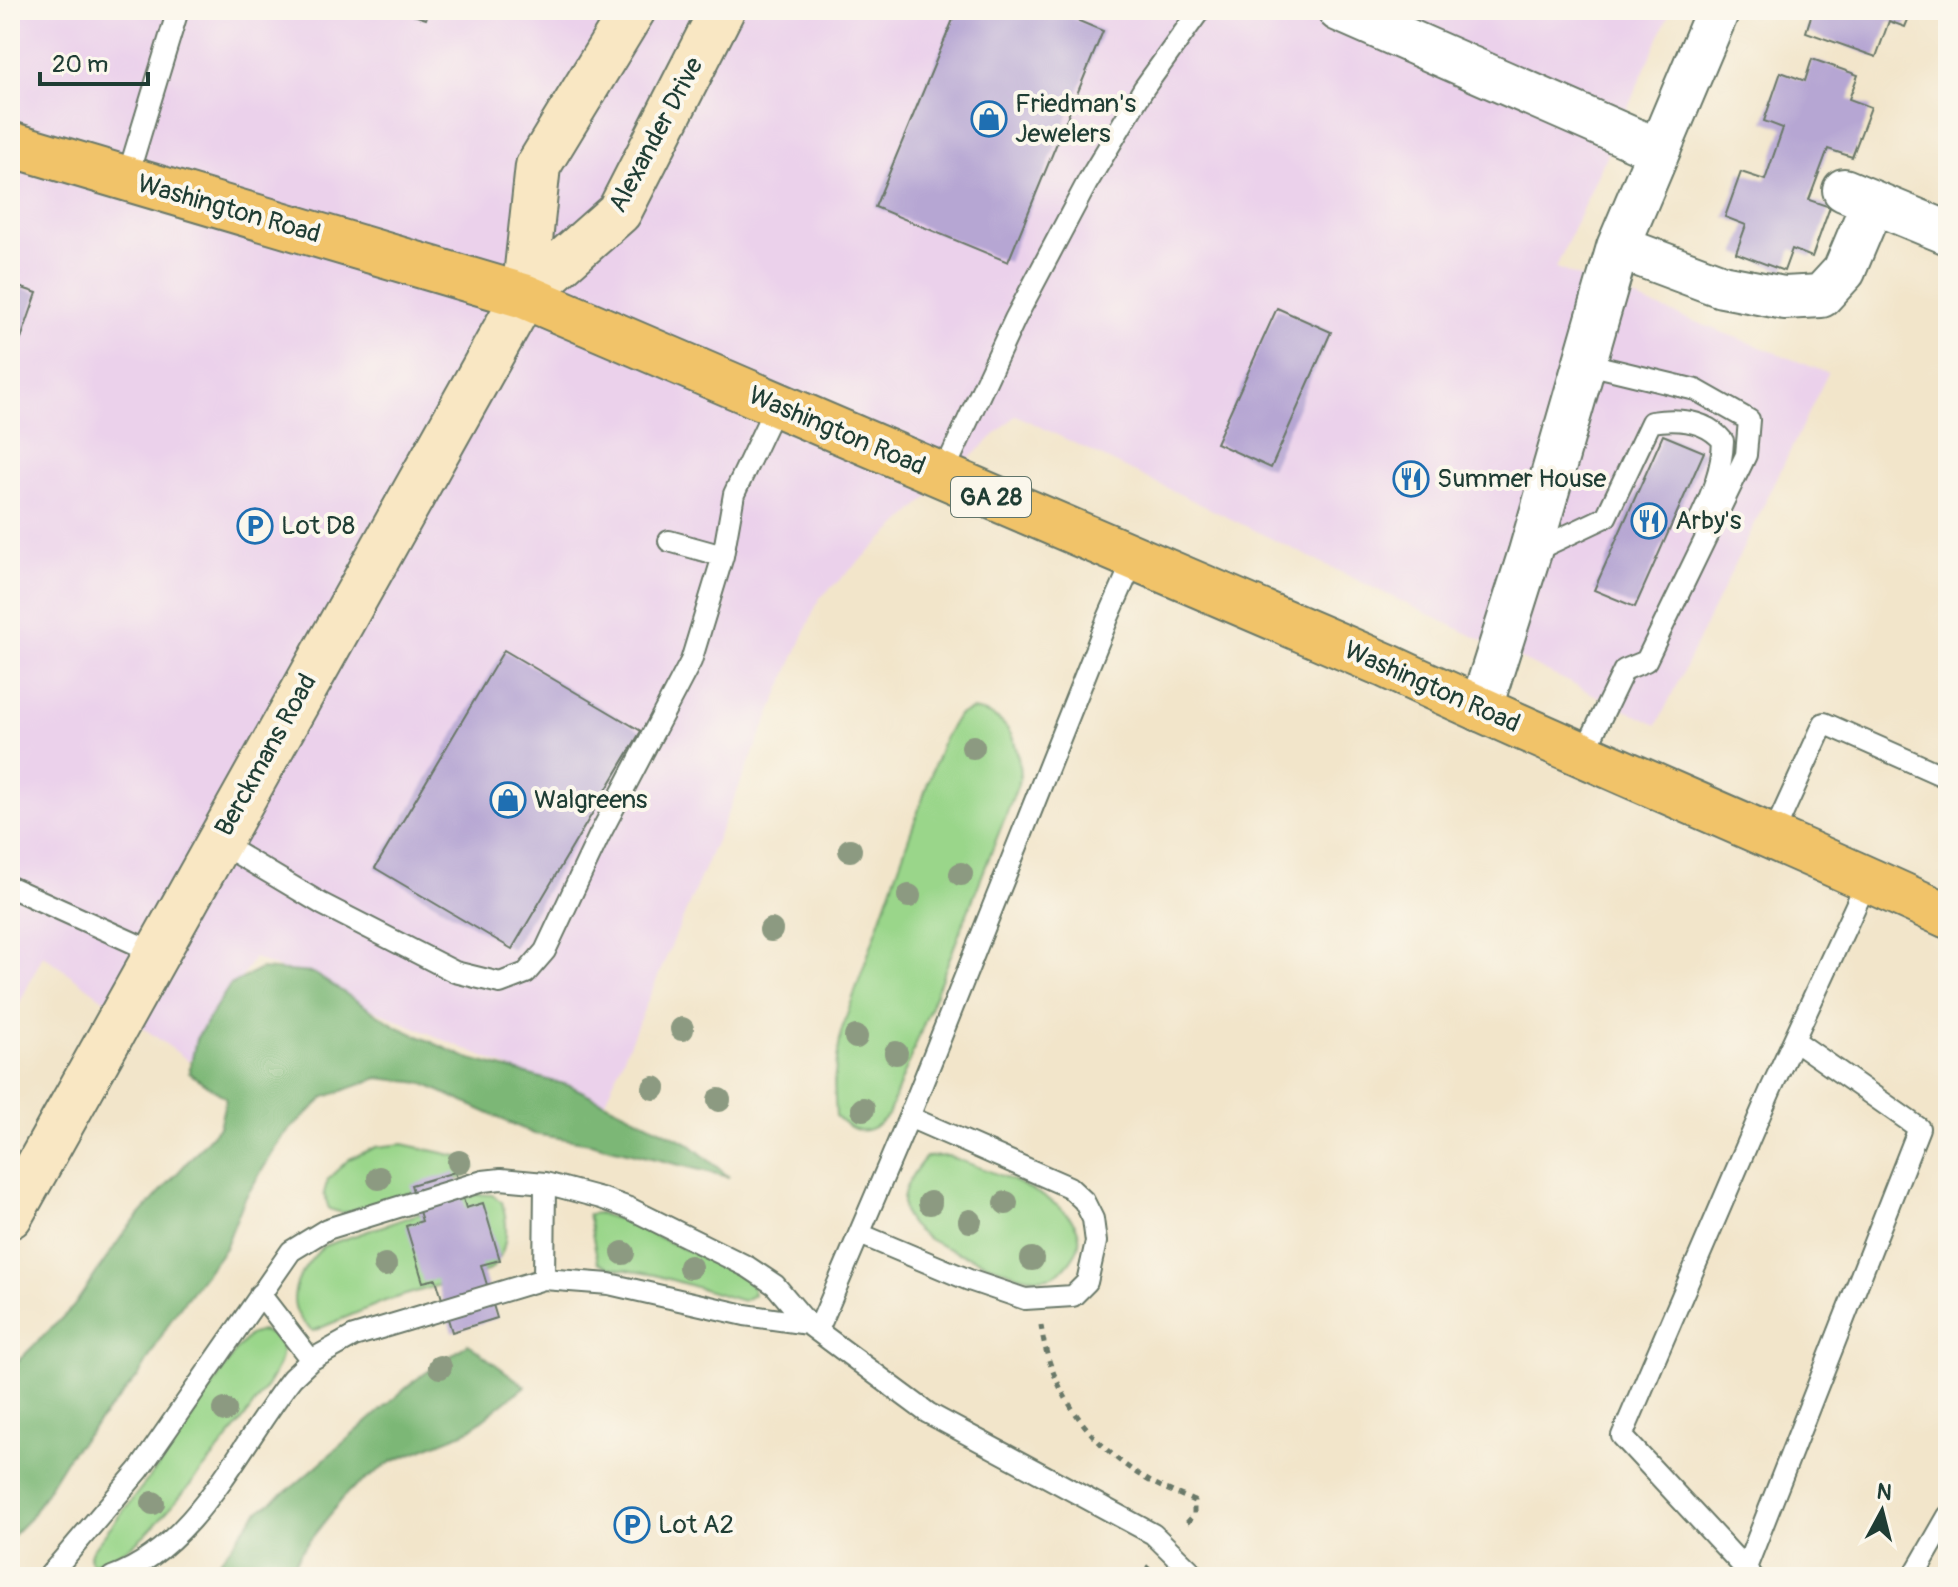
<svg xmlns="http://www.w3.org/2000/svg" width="1958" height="1587" font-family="Pangolin,sans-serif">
  <rect width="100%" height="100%" fill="#fbf7ec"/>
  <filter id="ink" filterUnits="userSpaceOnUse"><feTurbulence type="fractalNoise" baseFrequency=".0125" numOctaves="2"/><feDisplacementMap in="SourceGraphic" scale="16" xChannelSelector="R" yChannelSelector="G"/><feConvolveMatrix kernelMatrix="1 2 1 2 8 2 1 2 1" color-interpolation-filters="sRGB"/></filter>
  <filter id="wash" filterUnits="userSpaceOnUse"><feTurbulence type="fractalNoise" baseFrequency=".006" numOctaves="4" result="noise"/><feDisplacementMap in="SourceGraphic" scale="32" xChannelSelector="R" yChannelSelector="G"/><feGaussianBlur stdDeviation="1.8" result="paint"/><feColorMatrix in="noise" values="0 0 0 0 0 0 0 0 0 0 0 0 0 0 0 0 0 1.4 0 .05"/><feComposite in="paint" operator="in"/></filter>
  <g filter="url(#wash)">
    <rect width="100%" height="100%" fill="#f2e5ca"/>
    <path fill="#ebd1eb" d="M10,10H1671L1556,268L1828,373L1657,725L1016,415L819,599L602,1108L254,958L189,1061L43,955L10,1023Z"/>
    <path fill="#9ad68a" stroke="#5c8a5f" stroke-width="2" d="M972,710C1011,715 1019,744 1020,779L888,1115C869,1136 856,1135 836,1116L834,1082L841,1032L943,740L958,715Z
      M403,1144L470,1159L475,1167L465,1177L342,1213L329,1209L324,1193L328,1179L349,1159L376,1147Z
      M948,1156C978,1167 1104,1205 1075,1254C1069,1264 1060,1275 1048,1277C1026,1282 1002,1269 983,1262C928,1242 869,1222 926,1157Z
      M477,1194L492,1195L502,1202C509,1227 509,1251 490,1270L385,1301L313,1331C277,1305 299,1270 324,1246Z
      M597,1213L621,1220L743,1276L752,1284L754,1295L743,1301L655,1275L609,1267L598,1262L588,1214Z
      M261,1331C274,1334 284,1342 281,1356C277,1387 168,1514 141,1538C127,1551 110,1557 92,1564L89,1558L92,1550L168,1454L236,1350L249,1335Z"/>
    <path fill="#7bb776" stroke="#4d7a55" stroke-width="2" d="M261,969L313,973L398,1027L467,1058L571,1086L688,1143L729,1177L590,1143L534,1134L422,1083L378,1078L325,1097L283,1136L244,1200L225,1248L173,1316L138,1377L69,1455L30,1518L10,1538V1369L73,1307L126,1230L219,1127L226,1098L189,1073L196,1039L230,985Z
      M468,1344L525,1386L468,1431L391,1462L348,1492L302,1550L287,1577H207L257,1512L295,1485L414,1381Z"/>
    <g id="blocks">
      <path fill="#b6a6d3" d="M398,10H429L426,19Z
        M957,10H1053L1103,31L1008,262L875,207Z
        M1813,10H1912L1905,27L1889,21L1876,57L1806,32Z
        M1812,59L1858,75L1849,99L1871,107L1852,157L1828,149L1809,200L1830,207L1812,257L1792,249L1784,271L1736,253L1746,225L1725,217L1741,172L1765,180L1783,128L1764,121L1781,72L1805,81Z
        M10,284L37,293L10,370Z
        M1277,308L1331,332L1271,468L1216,443Z
        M1663,435L1704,452L1635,607L1594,590Z
        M504,650L641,731L512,949L375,868Z
        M455,1172L466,1208L483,1203L500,1260L481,1265L497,1318L452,1332L436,1279L423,1282L406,1226L422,1221L411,1185Z"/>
    </g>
  </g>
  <g filter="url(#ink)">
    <use href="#blocks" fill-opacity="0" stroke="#697868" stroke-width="2"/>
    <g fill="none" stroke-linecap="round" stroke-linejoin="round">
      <defs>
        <path id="service" d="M127,178L178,10
          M1584,363L1696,390L1749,420L1746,455L1646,661L1624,670L1584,753
          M942,476L1015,319L1087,183L1144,88L1200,10
          M669,541L723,556L734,494L776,405
          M1532,552L1606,517L1651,422C1677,418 1705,419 1723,441C1722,470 1712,493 1700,519
          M1772,837L1824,723L1948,778
          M218,842L322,904L455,972L500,983L526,973L545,951L599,836L691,661L723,556
          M10,887L156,953
          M860,1234L969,1280L1025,1299L1073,1296L1087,1282L1096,1242L1093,1219L1084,1201L1069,1187L909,1117
          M544,1279L545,1183
          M260,1294L311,1360
          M818,1330L909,1117L1108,618L1134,559
          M1746,1568L1919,1128L1794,1040
          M48,1577L139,1470L291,1251L327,1229L483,1181L501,1179L545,1183L601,1198L629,1208L748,1267L775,1285L808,1324L928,1413L1153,1534L1197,1577
          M112,1577C196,1547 240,1444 292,1378L311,1360L354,1336L544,1279L609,1284L745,1315L808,1324
          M1753,1577L1622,1436L1771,1089L1868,879
          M1913,1577L1948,1516"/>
        <path id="minor" d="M1339,10L1658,150
          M1844,190L1948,233
          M1618,247L1722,286L1784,298L1821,296L1844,271L1873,202
          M1480,710L1530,552L1618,247L1718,10"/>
        <path id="secondary" d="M524,296L538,166L633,10
          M10,1216L524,296L619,212L722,10"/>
        <path id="primary" d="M10,144L524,296L1387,666C1572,753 1762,830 1948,916"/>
      </defs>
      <use href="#service" stroke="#697868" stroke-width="24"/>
      <use href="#minor" stroke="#697868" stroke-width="46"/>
      <use href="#secondary" stroke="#697868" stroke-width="48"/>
      <use href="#primary" stroke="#697868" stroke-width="48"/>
      <path stroke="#697868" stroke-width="5" stroke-dasharray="6 6" stroke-linecap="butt" d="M1041,1325C1049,1388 1089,1444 1143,1477C1158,1487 1177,1493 1194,1501V1515L1184,1526
        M1139,1577L1149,1566"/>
      <use href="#service" stroke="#fff" stroke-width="20"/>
      <use href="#minor" stroke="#fff" stroke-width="42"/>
      <use href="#secondary" stroke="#f9e7c3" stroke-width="44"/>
      <use href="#primary" stroke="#f1c369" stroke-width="44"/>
    </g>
    <g fill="#8c9a81">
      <circle cx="973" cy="747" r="12"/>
      <circle cx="850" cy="850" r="12"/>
      <circle cx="961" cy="874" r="12"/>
      <circle cx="909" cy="896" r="12"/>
      <circle cx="771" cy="930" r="12"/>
      <circle cx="682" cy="1029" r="12"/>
      <circle cx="856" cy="1037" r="12"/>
      <circle cx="896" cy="1053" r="12"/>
      <circle cx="654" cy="1088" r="12"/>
      <circle cx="719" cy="1100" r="12"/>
      <circle cx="863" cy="1109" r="12"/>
      <circle cx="459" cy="1162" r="12"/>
      <circle cx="379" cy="1178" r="12"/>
      <circle cx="930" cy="1203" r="12"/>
      <circle cx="1006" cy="1203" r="12"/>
      <circle cx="970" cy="1221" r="12"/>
      <circle cx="623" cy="1253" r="12"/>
      <circle cx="1032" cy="1259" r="12"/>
      <circle cx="385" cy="1265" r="12"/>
      <circle cx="690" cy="1267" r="12"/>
      <circle cx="440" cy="1367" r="12"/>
      <circle cx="225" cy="1410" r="12"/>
      <circle cx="153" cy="1503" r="12"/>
    </g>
  </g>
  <defs>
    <symbol id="shop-ring" viewBox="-11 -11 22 22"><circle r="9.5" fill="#fbf7ec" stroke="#1f6fb2" stroke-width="1.5"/><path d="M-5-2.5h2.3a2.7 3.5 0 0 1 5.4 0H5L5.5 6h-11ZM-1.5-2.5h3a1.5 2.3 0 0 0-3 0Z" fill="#1f6fb2"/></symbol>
    <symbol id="restaurant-ring" viewBox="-11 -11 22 22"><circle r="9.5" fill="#fbf7ec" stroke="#1f6fb2" stroke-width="1.5"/><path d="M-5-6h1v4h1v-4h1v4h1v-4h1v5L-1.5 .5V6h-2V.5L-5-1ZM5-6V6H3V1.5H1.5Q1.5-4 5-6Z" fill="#1f6fb2"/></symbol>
    <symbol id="parking-ring" viewBox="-11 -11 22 22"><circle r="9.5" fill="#fbf7ec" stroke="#1f6fb2" stroke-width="1.5"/><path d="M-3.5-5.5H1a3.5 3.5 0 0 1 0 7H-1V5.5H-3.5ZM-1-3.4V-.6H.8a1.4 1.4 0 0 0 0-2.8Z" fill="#1f6fb2"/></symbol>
  </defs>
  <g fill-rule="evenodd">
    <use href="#shop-ring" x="969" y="99" width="40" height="40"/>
    <use href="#restaurant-ring" x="1391" y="459" width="40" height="40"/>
    <use href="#restaurant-ring" x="1629" y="501" width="40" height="40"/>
    <use href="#parking-ring" x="235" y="506" width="40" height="40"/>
    <use href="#shop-ring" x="488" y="780" width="40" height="40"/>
    <use href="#parking-ring" x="612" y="1505" width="40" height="40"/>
  </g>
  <g text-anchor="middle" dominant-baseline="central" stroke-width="8" stroke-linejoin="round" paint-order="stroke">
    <rect fill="#fbf7ec" stroke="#61756b" stroke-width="2" x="951" y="477" width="80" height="40" rx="6"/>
    <g font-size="24" font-weight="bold" fill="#1f3d34">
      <text x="991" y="497">GA 28</text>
    </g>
    <g font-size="26" fill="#1f3d34" stroke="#fbf7ec" text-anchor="start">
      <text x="1015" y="104">Friedman's<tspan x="1015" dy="30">Jewelers</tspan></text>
      <text x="1437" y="479">Summer House</text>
      <text x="1675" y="521">Arby's</text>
      <text x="281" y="526">Lot D8</text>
      <text x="534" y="800">Walgreens</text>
      <text x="658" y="1525">Lot A2</text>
    </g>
    <g font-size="26" fill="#1f3d34" stroke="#fbf7ec">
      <text transform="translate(656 135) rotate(-62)">Alexander Drive</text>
      <text transform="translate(229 209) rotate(16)">Washington Road</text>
      <text transform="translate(837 431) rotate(23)">Washington Road</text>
      <text transform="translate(1432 687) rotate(24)">Washington Road</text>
      <text transform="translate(266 755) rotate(-61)">Berckmans Road</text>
    </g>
  </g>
  <rect width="1958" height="1587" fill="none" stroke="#fbf7ec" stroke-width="40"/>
  <g transform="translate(1882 1511) rotate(7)" stroke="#fbf7ec" stroke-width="6" paint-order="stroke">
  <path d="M0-6L14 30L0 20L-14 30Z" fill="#1f3d34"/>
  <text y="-12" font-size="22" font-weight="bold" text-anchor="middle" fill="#1f3d34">N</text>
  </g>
  <path d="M40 72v12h108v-12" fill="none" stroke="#1f3d34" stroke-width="4"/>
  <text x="52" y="72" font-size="24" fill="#1f3d34" stroke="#fbf7ec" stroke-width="6" paint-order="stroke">20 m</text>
</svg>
